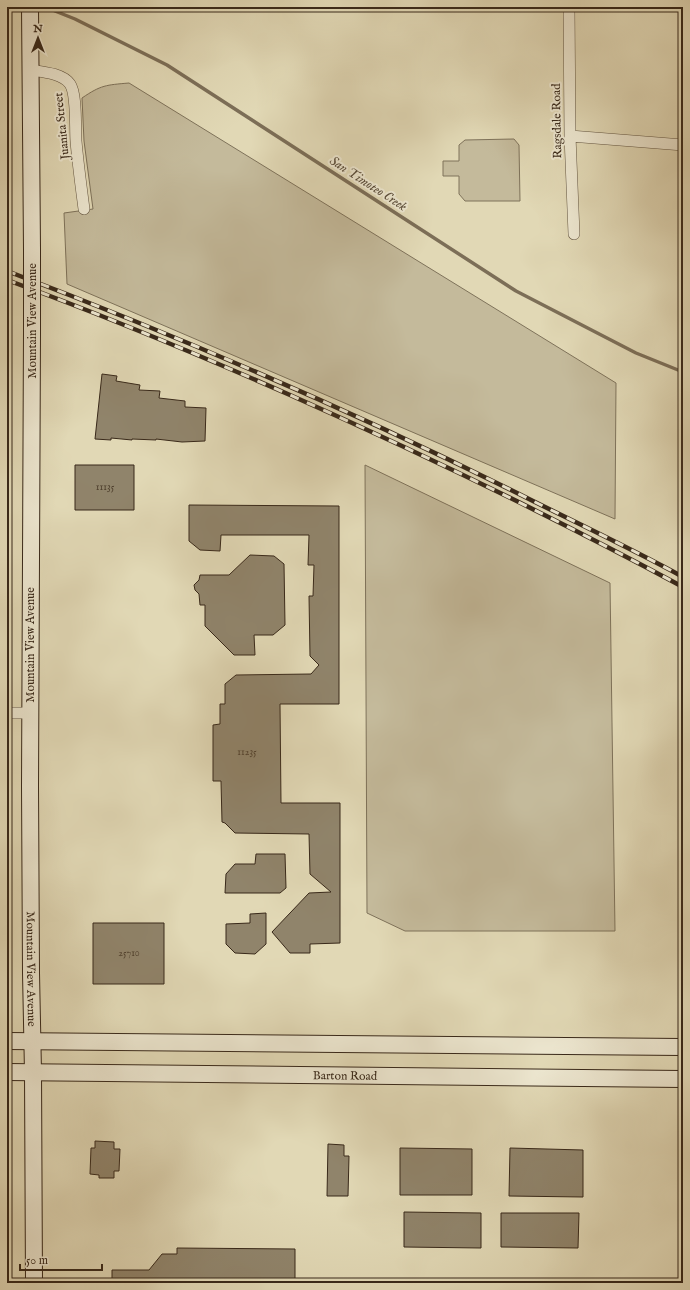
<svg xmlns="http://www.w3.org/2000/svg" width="690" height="1290" font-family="'IM FELL English',serif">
  <rect width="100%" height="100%" fill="#e1d8b5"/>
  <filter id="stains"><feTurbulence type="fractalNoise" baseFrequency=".005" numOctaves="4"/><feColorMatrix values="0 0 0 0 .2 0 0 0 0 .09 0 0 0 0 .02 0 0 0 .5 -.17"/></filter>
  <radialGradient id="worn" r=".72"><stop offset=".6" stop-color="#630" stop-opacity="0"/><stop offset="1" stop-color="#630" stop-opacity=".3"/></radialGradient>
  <path fill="#c4ba9b" stroke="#7e725a" d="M7,65H8L7,251Z
    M129,83L616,383L615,519L67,284L64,213L93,209L84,141L82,98C101,85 106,85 129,83Z
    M514,139L519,145L520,201H465L459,194V176H443V161H459V145L465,140Z
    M365,465L610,583L615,931H405L367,913Z"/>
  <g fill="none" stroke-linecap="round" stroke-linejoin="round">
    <path stroke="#7c6e57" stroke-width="3.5" d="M45,7L75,19L167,65L516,291L636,353L683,372"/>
  </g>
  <path fill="#90846b" stroke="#39291a" d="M102,374L117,376L116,381L140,385L139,390L160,391L159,398L185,401V407L206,408L205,441L182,442L156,439V440L132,439V440L111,438V440L95,439Z
    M75,465H134V510H75Z
    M189,505L339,506V704H280L281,803H340V943L310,944V953H290L272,932L309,893L331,892L310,874L309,834L235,833L225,823L222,822L221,781H213V725L220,724V704H225V684L236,675L311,674L319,665L310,656L309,596H313L314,565H308L309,535H221L220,551L200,550L189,541Z
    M250,555L274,556L284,564L285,625L273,635H254L255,655H234L205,626V605H200L199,594L195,590L194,585L199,580L200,575H229Z
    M256,854H285L286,888L280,893H225L226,874L235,864H255Z
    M266,913V944L255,954L235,953L226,944V924L250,923V914Z
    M93,923H164V984H93Z
    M95,1141L114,1142V1149H120L119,1171H114V1178H99V1175L90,1174L91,1148H95Z
    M328,1144L344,1145V1156H349L348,1196H327Z
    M400,1148L472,1149V1195H400Z
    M510,1148L583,1150V1197L509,1196Z
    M404,1212L481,1213V1248L404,1247Z
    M501,1213H579L578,1248L501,1247Z
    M177,1248L295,1249V1283H112V1270H149L162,1254H177Z"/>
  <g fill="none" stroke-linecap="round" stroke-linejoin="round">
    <defs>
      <path id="street" d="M569,7L570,136L574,234
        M30,70C42,72 62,73 70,84C77,94 75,128 76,141C78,164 81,186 84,209
        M570,136L683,145
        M7,713H30"/>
      <g id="secondary">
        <path d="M30,7L32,250"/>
        <path id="s1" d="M32,333L30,786L31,973L33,1072L34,1283"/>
        <path d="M7,1041L683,1047"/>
        <path id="s2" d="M7,1072L683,1079"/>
      </g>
    </defs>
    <use href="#street" stroke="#635541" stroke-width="12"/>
    <use href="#secondary" stroke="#39291a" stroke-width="18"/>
    <use href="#street" stroke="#ece6cf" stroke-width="11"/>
    <use href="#secondary" stroke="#ece6cf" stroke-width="16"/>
    <defs>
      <path id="rail" d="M7,271C186,339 362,415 533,501C583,526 634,550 683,577
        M7,280C103,315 197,354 290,395C423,454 555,518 683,587"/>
    </defs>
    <use href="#rail" stroke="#39291a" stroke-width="4.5"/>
    <use href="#rail" stroke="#ece6cf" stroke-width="3" stroke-dasharray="9" stroke-linecap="butt"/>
    <defs>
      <path id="secondary-bridge" d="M32,250V333"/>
    </defs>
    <use href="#secondary-bridge" stroke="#39291a" stroke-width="18" stroke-linecap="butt"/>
    <use href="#secondary-bridge" stroke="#ece6cf" stroke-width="16"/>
  </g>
  <g text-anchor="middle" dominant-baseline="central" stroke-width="4" stroke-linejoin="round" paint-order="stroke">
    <g font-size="10" fill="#4f402e">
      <text x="105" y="487">11135</text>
      <text x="247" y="752">11235</text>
      <text x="129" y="953">25710</text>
    </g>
    <g font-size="12" fill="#39291a" stroke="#ece6cf">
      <text transform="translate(557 121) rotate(-91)">Ragsdale Road</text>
      <text transform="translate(62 126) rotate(-96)">Juanita Street</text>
      <text transform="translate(32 321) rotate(-90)">Mountain View Avenue</text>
      <text transform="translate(30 645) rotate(-90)">Mountain View Avenue</text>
      <text stroke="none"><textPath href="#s1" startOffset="636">Mountain View Avenue</textPath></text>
      <text stroke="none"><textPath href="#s2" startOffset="338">Barton Road</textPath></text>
    </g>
    <g font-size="13" font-style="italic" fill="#5a4c39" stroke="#ece6cf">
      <text transform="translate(368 184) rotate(33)">San Timoteo Creek</text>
    </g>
  </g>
  <rect width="690" height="1290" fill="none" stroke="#e1d8b5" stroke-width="24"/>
  <rect x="8" y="8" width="674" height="1274" fill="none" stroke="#39291a" stroke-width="2"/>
  <rect x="12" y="12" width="666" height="1266" fill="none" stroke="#39291a"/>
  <g transform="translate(38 38)" stroke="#ece6cf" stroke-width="3" paint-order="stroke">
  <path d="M0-3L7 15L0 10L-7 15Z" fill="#39291a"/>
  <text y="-6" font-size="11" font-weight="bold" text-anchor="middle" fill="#39291a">N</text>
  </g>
  <path d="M20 1264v6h82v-6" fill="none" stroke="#39291a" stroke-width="2"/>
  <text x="26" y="1264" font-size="12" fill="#39291a" stroke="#ece6cf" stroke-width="3" paint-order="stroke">50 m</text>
  <rect width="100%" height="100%" filter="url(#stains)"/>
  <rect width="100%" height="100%" fill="url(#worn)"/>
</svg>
